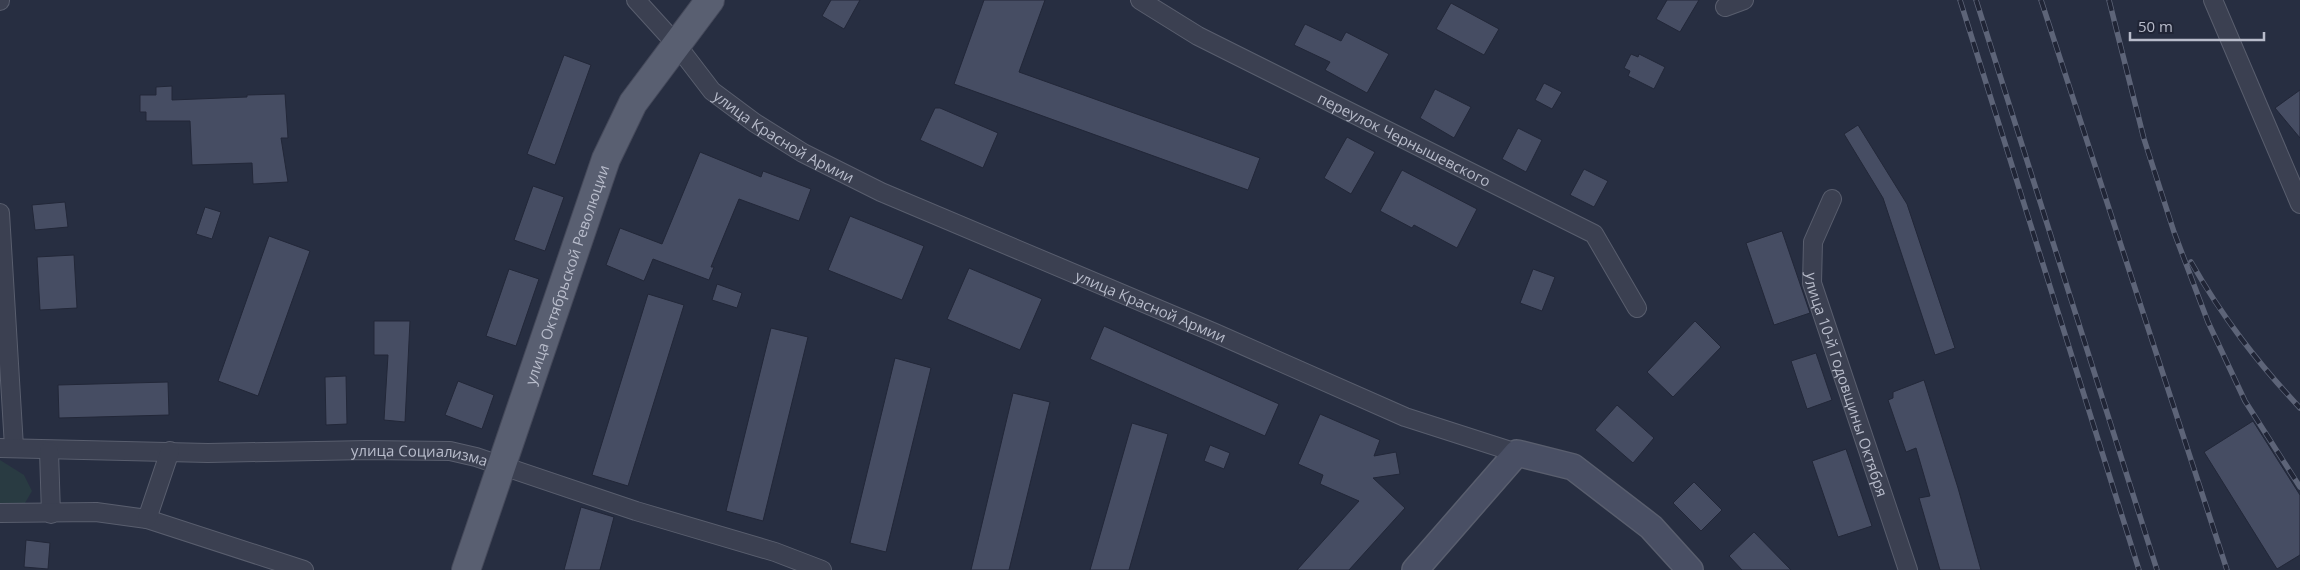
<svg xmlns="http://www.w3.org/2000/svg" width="2300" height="570" font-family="'Open Sans',sans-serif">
  <rect width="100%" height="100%" fill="#272e41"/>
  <path fill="#293b42" d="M0,460L24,475L32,491L25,503L8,509L0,508Z"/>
  <path fill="#464d63" stroke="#222738" d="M831,0H860L844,29L822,16Z
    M984,0H1045L1019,72L1260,158L1248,190L954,84Z
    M1667,0H1699L1680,32L1656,19Z
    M1451,3L1499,29L1484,55L1436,29Z
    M1305,24L1341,41L1346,32L1389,54L1367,93L1325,70L1330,62L1294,45Z
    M1631,54L1638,57L1639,54L1665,67L1654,89L1628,76L1630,71L1624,68Z
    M564,55L591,65L555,165L527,154Z
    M1544,83L1562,92L1552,109L1535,100Z
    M172,86V100L247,97V95L285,94L288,138H281L288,182L253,184L252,163L192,165L190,121H146V112H140V95H156V87Z
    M1435,89L1471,107L1454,138L1420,118Z
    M2300,90V138L2275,108Z
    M935,108H940L998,133L983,168L920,140Z
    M1858,125L1907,204L1955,348L1935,355L1883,198L1844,134Z
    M1518,128L1542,140L1526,172L1502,159Z
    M1347,137L1375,152L1351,194L1324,178Z
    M700,152L761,177L763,171L811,189L799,221L739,199L711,267H714L709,280L653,259L644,281L606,265L620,228L662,244Z
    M1584,169L1608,181L1594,207L1570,195Z
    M1402,170L1477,209L1457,248L1414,225L1412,228L1380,211Z
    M533,186L564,197L545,251L514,240Z
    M65,202L68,227L35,230L32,205Z
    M205,207L221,212L212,239L196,234Z
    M850,216L924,246L902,300L828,270Z
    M1782,231L1810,313L1774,325L1746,243Z
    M269,236L310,251L258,396L218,381Z
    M74,255L77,308L40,310L37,257Z
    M969,268L1042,299L1020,350L947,319Z
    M509,269L539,279L516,346L486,336Z
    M1533,269L1555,277L1542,311L1520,303Z
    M717,284L742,293L737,308L712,300Z
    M648,294L684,305L628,486L592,475Z
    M374,321H410L405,422L384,420L388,355H374Z
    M1695,321L1721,347L1673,397L1647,372Z
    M1104,326L1279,404L1265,436L1090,359Z
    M771,328L808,337L763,521L726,511Z
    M1816,353L1832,400L1807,409L1791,361Z
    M895,358L931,368L886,552L850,543Z
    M346,376L347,424L326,425L325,377Z
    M1924,380L1958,488L1981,570H1940L1919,498L1930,496L1916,448L1906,452L1888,400L1893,398V392Z
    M458,381L494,395L482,429L445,415Z
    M168,382L169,415L59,418L58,385Z
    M1013,393L1050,402L1009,570H971Z
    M1617,405L1654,438L1633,463L1595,430Z
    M1320,414L1380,440L1374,456L1396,452L1400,474L1373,478L1405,508L1349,570H1297L1359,501L1320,484L1323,475L1298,464Z
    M2253,421L2300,495V555L2277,569L2204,452Z
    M1132,423L1168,434L1129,570H1090Z
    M1210,445L1230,453L1224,469L1204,461Z
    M1846,449L1872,526L1838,537L1812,461Z
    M1694,482L1722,510L1701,531L1673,503Z
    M581,507L614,517L600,570H564Z
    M1754,532L1791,570H1742L1729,556Z
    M26,540L50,543L48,569L24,567Z"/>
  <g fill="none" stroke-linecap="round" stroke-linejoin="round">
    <defs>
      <g id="minor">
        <path id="s1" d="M636,0L676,44L712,91L755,123L803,153L881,192L1215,333L1405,417L1517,453"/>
        <path id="s2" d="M1140,0L1198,36L1594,234L1637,308"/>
        <path d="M2213,0L2300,204"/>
        <path d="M0,1V0"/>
        <path d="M1725,7L1744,0"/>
        <path id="s3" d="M1832,199L1813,242L1812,283L1908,570"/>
        <path d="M0,213L14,447"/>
        <path id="s4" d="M0,448L208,453L367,450L450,451L476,457L636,511L775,552L822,570"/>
        <path d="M49,451L51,514"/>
        <path d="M0,513L96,512L147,519L304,570"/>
        <path d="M147,519L170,451"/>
      </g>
      <path id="secondary" d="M1415,570L1517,453L1573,467L1651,527L1690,570"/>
      <g id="primary">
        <path id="s5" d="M466,570L606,159L633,103L710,0"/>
      </g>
    </defs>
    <use href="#minor" stroke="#595e6e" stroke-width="20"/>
    <use href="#secondary" stroke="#595e6e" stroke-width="28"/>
    <use href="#primary" stroke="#45495a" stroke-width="30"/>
    <use href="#minor" stroke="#3b4051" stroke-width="18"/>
    <use href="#secondary" stroke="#494f64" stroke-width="25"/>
    <use href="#primary" stroke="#595f71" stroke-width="28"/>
    <defs>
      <path id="rail" d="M1960,0L2139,570
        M1976,0L2157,570
        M2041,0L2227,570
        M2109,0L2144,139L2174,232L2208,322L2245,401L2300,487
        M2191,262C2223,318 2257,362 2300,408"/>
    </defs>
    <use href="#rail" stroke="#5d6478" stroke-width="5.5"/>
    <use href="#rail" stroke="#202536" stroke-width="4" stroke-dasharray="11" stroke-linecap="butt"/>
  </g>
  <g text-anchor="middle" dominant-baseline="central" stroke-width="4.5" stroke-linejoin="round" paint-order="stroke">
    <g font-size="15" fill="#b8bccb" stroke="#202536">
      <text stroke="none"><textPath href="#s1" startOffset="204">улица Красной Армии</textPath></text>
      <text stroke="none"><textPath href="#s2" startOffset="299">переулок Чернышевского</textPath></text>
      <text stroke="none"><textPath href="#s5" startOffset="312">улица Октябрьской Революции</textPath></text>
      <text stroke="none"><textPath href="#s1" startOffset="609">улица Красной Армии</textPath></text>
      <text stroke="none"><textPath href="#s3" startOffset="195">улица 10-й Годовщины Октября</textPath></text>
      <text stroke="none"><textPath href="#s4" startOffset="420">улица Социализма</textPath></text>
    </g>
  </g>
  <path d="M2130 32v8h134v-8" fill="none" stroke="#b8bccb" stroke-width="2.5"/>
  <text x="2138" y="32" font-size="15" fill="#b8bccb" stroke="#202536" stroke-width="4" paint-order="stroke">50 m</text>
</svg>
